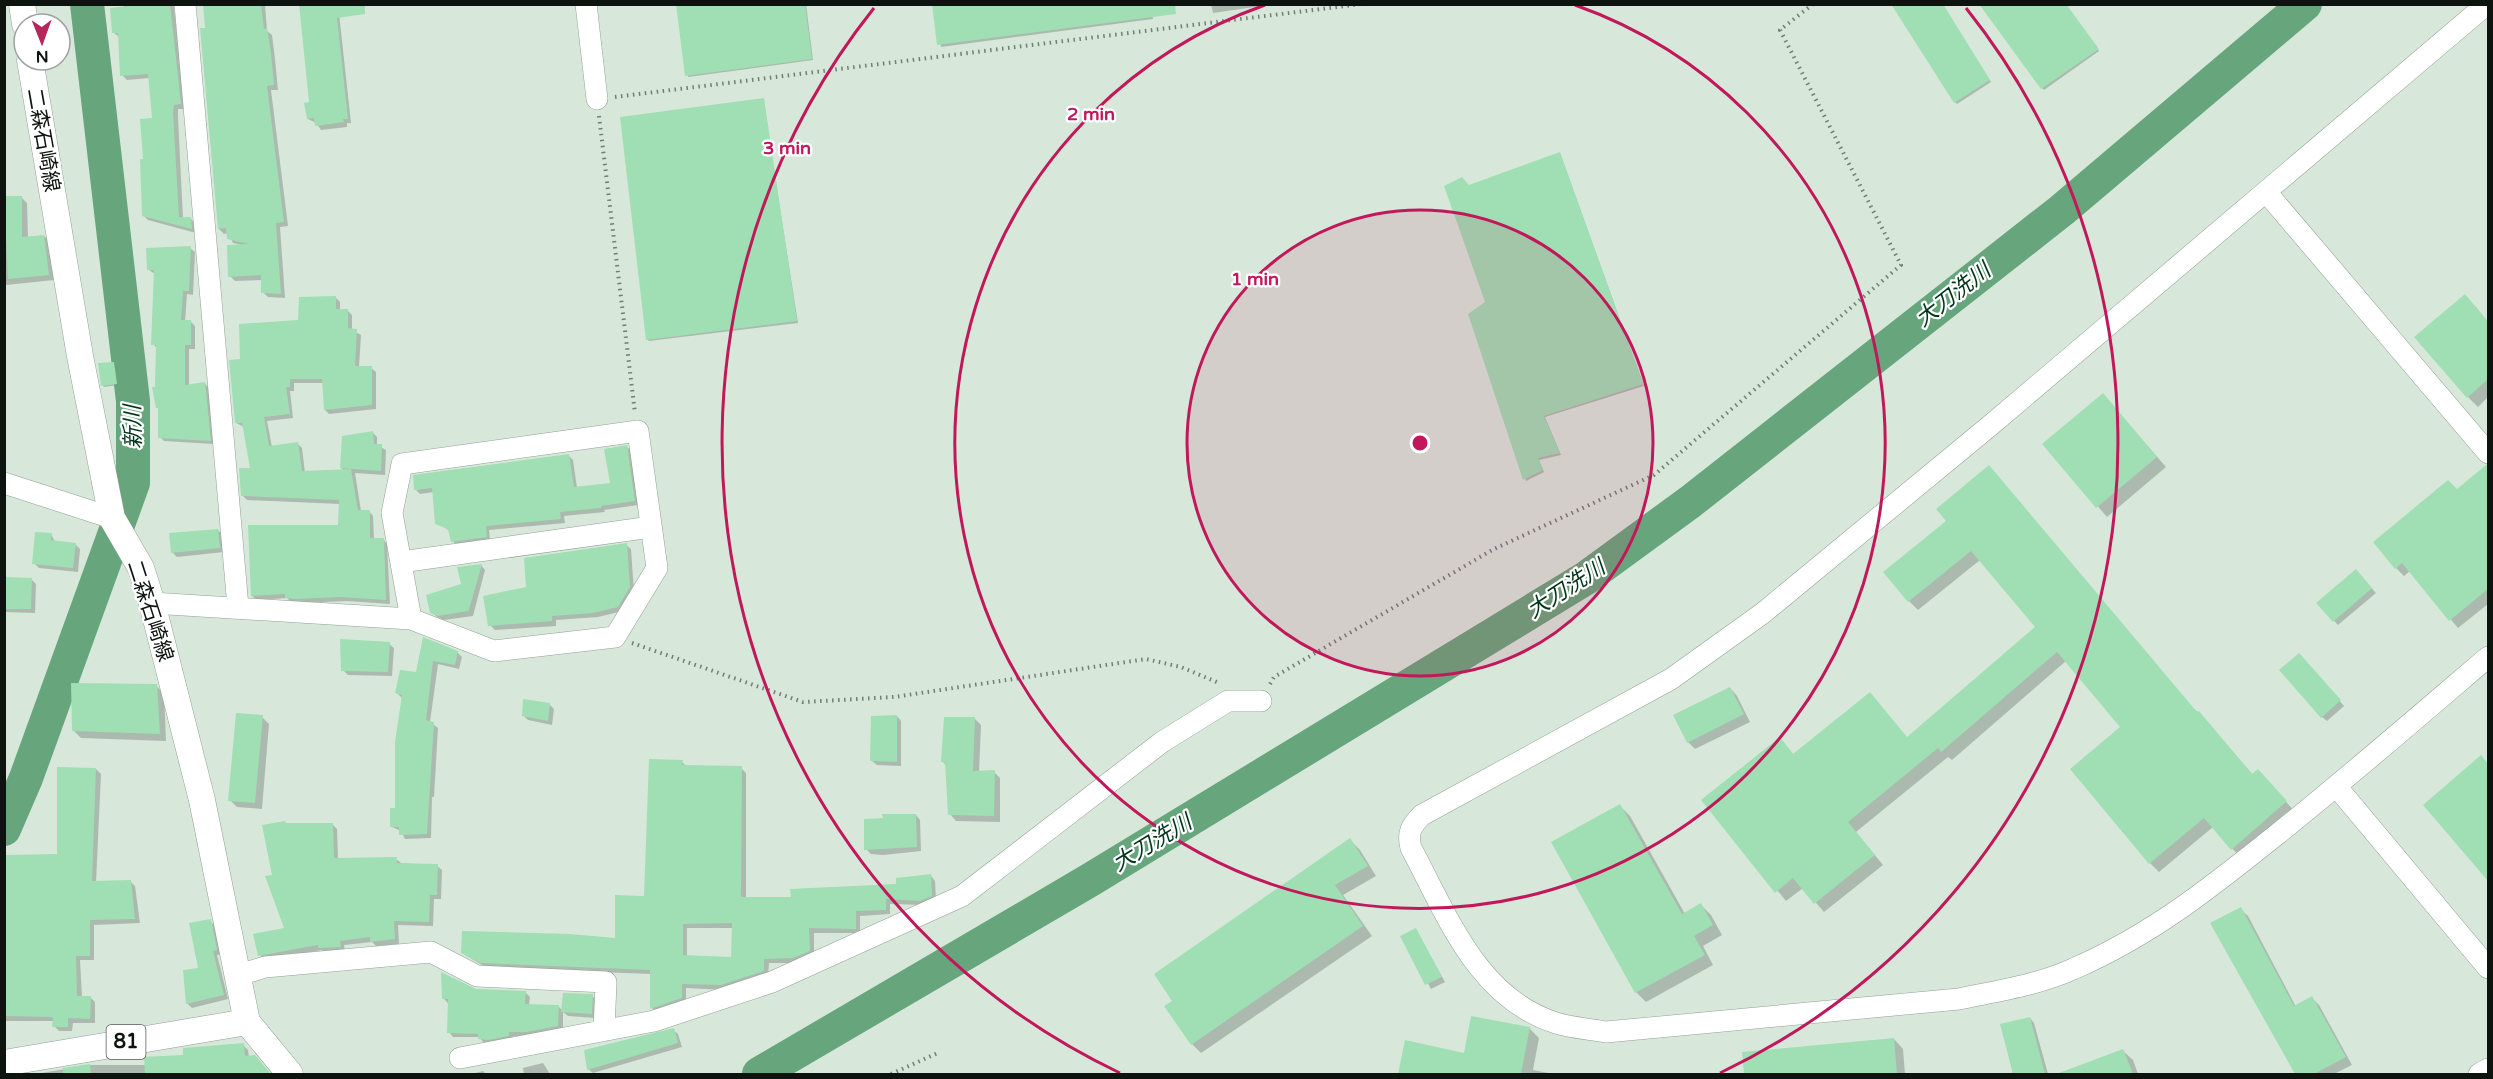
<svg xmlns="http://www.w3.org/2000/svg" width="2493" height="1079" font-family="'Varela Round','Noto Sans JP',sans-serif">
  <rect width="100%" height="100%" fill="#d7e8db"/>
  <path fill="#0003" fill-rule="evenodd" d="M125,4H172L174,7L185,109H178V118L183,218H190L195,223L196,233L148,220L143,215L145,160L154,120L150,78L127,80L122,75L119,37L113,32Z
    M204,4H265L267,31L272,35L275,59L278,90H271L288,226L280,227L285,298L268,297L263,292L262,280L235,281L230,276L241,245L233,243L228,233L224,234L219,229Z
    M338,4L351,123H347V127L321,130L316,123L308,119Z
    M677,4H806L813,60L688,77Z
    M934,4H1151L1153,19L941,47Z
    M1211,4H1275L1213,13Z
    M1942,4L1991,82L1957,104L1955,102Z
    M2065,4L2099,51L2044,90L2042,88Z
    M763,100L798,323L649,341L647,339Z
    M1561,156L1644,386L1545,417L1561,455L1539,460L1544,472L1526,481L1487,302L1469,187Z
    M4,197H21L27,203L28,238L44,236L50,242L54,280L6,285L4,295Z
    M190,248L195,252L193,295L187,294L185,322H191L195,326V349H189V386L205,384L209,388L214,444L164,441L160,437L158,349L153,344L155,274L149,270Z
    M336,298L340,302V310H347L352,315V330L361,335L359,367L371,368L376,372V409L329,414L325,410L323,383H294V391H290L293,418L267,421L272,447L297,443L302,448L305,473L345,471L341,468L373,433L377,437V445L386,450L385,475L355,473L361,511H369L373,516L374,540L383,539L387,544L390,604L347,601L301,603L291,602L287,598L257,600L252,596L339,527L340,504L247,500L242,495L251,470L244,427L236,423L241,361Z
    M2475,306L2488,322V397L2478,407L2468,397Z
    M114,363L118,385L104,387L103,385Z
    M2112,405L2166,467L2107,517L2044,444Z
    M627,447L631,451L638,505L604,510L605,512L564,516L565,523L489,530L490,541L457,546L453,541L450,531L437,523L434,492L420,494L416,490L568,455L573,460L577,488L612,484Z
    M2486,467L2488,470V604L2458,628L2410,571L2404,576L2396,568L2457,491Z
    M1948,521L2199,713L2253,775L2267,780L2295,812L2241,858L2213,827L2159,872L2150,863L2122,728L2066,661L1952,760L1948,757L1856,832L1883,865L1824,912L1803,888L1786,901L1703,801L1780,739L1794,755L1908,738L2037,627L1980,560L1918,610L1909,601Z
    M218,530L222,535L224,552L177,557L172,552Z
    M51,534L55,542L75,544L80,549L78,572L39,568L34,563Z
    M626,545L631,549L634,592L623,611L598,617L556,620V626L495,630L490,625L527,588Z
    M481,565L485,570L473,616L444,620L437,617L432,612L463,585Z
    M2356,571L2376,593L2338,625L2318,603Z
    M4,578L31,579L36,584L35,613L4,612Z
    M424,639L457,652L462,657L459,669L438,664L430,722L438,728L434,797H432L431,838L405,839L401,831L392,827L396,810L402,698L397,693L417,674Z
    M389,644L394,648L392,676L348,675L343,670Z
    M2304,659L2344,706L2327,721L2322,717Z
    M156,686L164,693L166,741L81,738L74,731Z
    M1730,688L1737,696L1750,722L1695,749L1688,742Z
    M549,704L554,709L552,725L528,720L523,715Z
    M897,716L901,721V766L877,765L872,761Z
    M262,717L269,724L262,809L237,807L230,800Z
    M975,719L981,725L979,773L994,772L1000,778V822L956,821L950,814L947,766L942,761Z
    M2481,758L2488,765V878L2426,805Z
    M682,762L687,767L741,768L746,773V899L793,898L898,885L931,876L935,881L936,900L925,905L890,904V914L860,916V933H814V956L799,963H769L768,976L727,990L686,988V1003L657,1013L652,1008V974L487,968L462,953L616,940L646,897ZM687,928H733L732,959L687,957Z
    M96,769L101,774L96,883L130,881L135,886L140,923L94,925V960H80L82,997H90L95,1002V1023H73L72,1031H59L54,1026V1021H5L4,889L58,856Z
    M1620,806L1630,816L1685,914L1701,905L1711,915L1722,935L1703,946L1713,965L1646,1002L1636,992Z
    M916,815L920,820L921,851L883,855L871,854L866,849Z
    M332,824L337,829L338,859H396L401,863L437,866L442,870L441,899H434L433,926L398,925L399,944L376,946L372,942L344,945L345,952H324L322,950L264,960L260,955L286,929L274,876L288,825Z
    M1350,840L1360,850L1376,876L1343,895L1372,936L1201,1053L1192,1044Z
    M2240,909L2248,916L2296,1007L2312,998L2319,1005L2352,1065L2334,1074H2297L2213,924Z
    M210,921L215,926L221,954L217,955L228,999L192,1008L187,1003L200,969Z
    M1416,930L1445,982L1431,989L1402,937Z
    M476,990L525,992L530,997L529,1005L558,1006L563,1011L592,996L597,1000L596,1018L568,1016L563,1012V1031L531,1037L513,1036V1040L484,1043L479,1037H453L449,1032L448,1003L443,998Z
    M2030,1018L2034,1023L2048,1074H2013L2002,1025Z
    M1529,1028L1539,1038L1533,1070L1554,1074H1399L1407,1042L1465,1055Z
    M673,1030L678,1034L682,1047L593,1073L588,1069Z
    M1894,1039L1903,1049L1905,1074H1745L1743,1053Z
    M243,1045L248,1050L249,1057L260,1062L270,1074H35L90,1065H146Z
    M2123,1051L2133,1060L2138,1074H2058Z
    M543,1063L550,1074H524L523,1068Z
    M483,1071L486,1074H471Z"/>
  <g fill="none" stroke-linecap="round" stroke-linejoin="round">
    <path stroke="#67a57c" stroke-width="34" d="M4,829L26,778L133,483V401L87,4
      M759,1074L1090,880L1586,578L1690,502L2062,210L2305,4"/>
  </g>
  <path fill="#9fdfb3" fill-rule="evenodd" d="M148,4H170L181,104L174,105L173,112L179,217H191L192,229L142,216L140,159H143L140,119L152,118L148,74L120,76L118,33H112L110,8Z
    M203,4H261L264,29L267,28L271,53L274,85L267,86L284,222L276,223L281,294L261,293V275L228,277L227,245L248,244L227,239L226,228L218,229L200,28H205Z
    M299,4H365V14L337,18L348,119H343L344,122L315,126L314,118L307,119L304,103L309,102Z
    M676,4H805L812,59L685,76Z
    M932,4H1175L1176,14L937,45Z
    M1891,4H1943L1990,80L1954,103Z
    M1979,4H2066L2099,49L2041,89Z
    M764,98L797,321L646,340L620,117Z
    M1560,152L1643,384L1544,416L1560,453L1538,458L1543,470L1523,480L1468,314L1485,302L1444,186L1462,177L1469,185Z
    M4,196H22V237L44,235L49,275L8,279Z
    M191,246L189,291H183L181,320H191V345H185V385L205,382L211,441L158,438V408H156L152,387H155L156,345H151L154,270H147L146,248Z
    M2465,294L2488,322V379L2467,398L2414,337Z
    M336,296V309H348V328L357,329L355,366H372V405L324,410L322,379H290V387H286L290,414L264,417L269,446L298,442L302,471L351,469L358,510H370V538H384L386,600L341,597L296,599L285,598V594L251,596L248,525H338L339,500L241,496L239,468H250L242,423H235L229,360L240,359L239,324L298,320L299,297Z
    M114,362L117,384L101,386L98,363Z
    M2103,393L2157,457L2096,508L2042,444Z
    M373,431L374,444H382L381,471L340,468L342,436Z
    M627,445L635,501L601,506V508L560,512L561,519L486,526L487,537L451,542L448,529L435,524L432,488L414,490L413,475L569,454L574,487L610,483L604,449Z
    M1989,465L2197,712L2199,711L2252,774L2258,769L2287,801L2231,850L2204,818L2149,864L2070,769L2120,727L2057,652L1941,752L1938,748L1848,822L1875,855L1814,904L1793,878L1775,893L1701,800L1780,737L1793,754L1870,692L1907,737L2035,627L1971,551L1908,602L1883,572L1946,521L1936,509Z
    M2486,465H2488V589L2449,621L2402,563L2395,569L2373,542L2448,480L2457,489Z
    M218,529L220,548L171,553L169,533Z
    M35,532L52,533L51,540L76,543L73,568L32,564Z
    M627,543L630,587L618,607L593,613L552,616V621L488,626L483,596L526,587L524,558Z
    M482,564L468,613V611L438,616L430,613L426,595L461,584L457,567Z
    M2356,569L2372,588L2333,622L2316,603Z
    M4,577L32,578L31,609H4Z
    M423,637L458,651L455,665L433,661L426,720L434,722L427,834L399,835V827H390V808H395V742L402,695L395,693L400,670L416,672Z
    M340,639L390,642L388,672L341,671Z
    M2299,653L2341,700L2321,718L2279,670Z
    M71,683L157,684L160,734L72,731Z
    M1730,687L1744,714L1687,743L1673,715Z
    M523,699L550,703L548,721L522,716Z
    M236,713L263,715L255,803L228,801Z
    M897,715V762L870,761L871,716Z
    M944,717H975L973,771L995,770L994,816L948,815L945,762H941Z
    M2481,755L2488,764V881L2423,805Z
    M649,759L683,760L682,765L742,766L741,897H791L790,889L896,884V878L931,874L932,896L920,901L886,899V910L856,911V929L809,928L810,951L793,958L764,959V971L721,985L682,984V998L650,1009V970L480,963L461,953L462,931L570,934L615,938V895L644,896ZM732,923L731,957L683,955V924Z
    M57,767L96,768L92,881L131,880L135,919L90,920V956H76L77,996H91L90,1019L68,1018V1027H52L53,1017L4,1016L5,855L57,854Z
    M1620,804L1682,914L1701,903L1713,925L1694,936L1705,955L1635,993L1551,842Z
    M882,814H916L917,847L864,850V819L883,818Z
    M285,821L286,823H333L334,858L397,857V863L438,864L437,895H430L429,922L394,921L395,939L370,942V937L340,941L341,947L318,948V945L258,956L253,934L284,928L265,876L272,875L262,825Z
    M1350,838L1368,866L1335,885L1363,926L1191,1045L1164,1006L1172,1001L1154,974Z
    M2241,907L2294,1006L2312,996L2346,1057L2314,1074H2295L2210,923Z
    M211,919L217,950L213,951L224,995L186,1004L183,970L198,968L189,923Z
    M1416,928L1442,977L1425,985L1400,936Z
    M441,972L476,989L526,991L525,1004L559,1005L558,1026L526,1032H509V1036L488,1040L478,1039V1034L447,1033L448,999H442Z
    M563,993L593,994L592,1014L561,1012Z
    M1471,1016L1530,1027L1521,1074H1398L1405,1040L1464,1053Z
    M2030,1017L2045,1074H2013L2000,1024Z
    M674,1028L678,1043L587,1070L584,1050Z
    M1894,1038L1897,1074H1744L1742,1052Z
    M244,1043L245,1056L255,1055L271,1074H145L144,1057L183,1055V1048Z
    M2123,1049L2133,1074H2059V1073Z
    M90,1064L91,1074H63V1068Z"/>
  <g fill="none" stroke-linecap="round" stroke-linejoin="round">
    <defs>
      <path id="minor" d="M185,4L238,607
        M586,4L597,99
        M2487,4L1992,424L1763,613L1671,679L1422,815C1411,826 1407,833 1411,848C1447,915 1477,998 1556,1023C1572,1028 1590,1029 1606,1032L1959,999C1997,991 2038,985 2073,969C2152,935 2214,885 2280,832C2351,775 2419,716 2488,657
        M2267,193L2488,453
        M4,483L112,518
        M401,562L651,527
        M152,603L411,619L494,651L615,637L657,568L638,431L402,464L392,513L411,619
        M2336,786L2488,968
        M236,976L265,967L431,952L477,976L606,982L604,1031
        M460,1058L654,1021L772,982L962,896L1162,742L1228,701H1261
        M2479,1074L2488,1069"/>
      <path id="major" d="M22,4L25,24
        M30,60L80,356L112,518L141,568L152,603L202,800L247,1022L290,1074
        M4,1063L247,1022"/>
    </defs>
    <use href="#minor" stroke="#91a195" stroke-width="22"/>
    <use href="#major" stroke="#91a195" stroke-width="27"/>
    <path stroke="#727d75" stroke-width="4" stroke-dasharray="1.5 4.5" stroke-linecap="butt" d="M615,97L1361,4
      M599,116L635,413
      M632,643L803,702L894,697L1146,659L1181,667L1219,683
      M1270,684L1274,677L1494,549L1654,475L1901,265L1780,30L1813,4
      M891,1074L940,1052"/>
    <use href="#minor" stroke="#fff" stroke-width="21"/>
    <use href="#major" stroke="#fff" stroke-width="26"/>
  </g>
  <circle cx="1420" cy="443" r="233" fill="#c2185b" fill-opacity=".12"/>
  <g fill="none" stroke="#c2185b" stroke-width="3">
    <circle cx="1420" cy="443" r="233"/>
    <path d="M1575 5A465 465 0 1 1 1265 5"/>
    <path d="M1120 1073A698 698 0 0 1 874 8M1966 8A698 698 0 0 1 1720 1073"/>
  </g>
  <g text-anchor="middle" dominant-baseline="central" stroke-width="4.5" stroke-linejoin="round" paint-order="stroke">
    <rect fill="#fff" stroke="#565a57" stroke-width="1.5" x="106.5" y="1025" width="39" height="34" rx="4.5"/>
    <g font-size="20" font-weight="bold" fill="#0d130f">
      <text x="126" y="1042">81</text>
    </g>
    <g font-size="21" fill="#0d130f" stroke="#fff">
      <text transform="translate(43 140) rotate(80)">二森石崎線</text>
      <text transform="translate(150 611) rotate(72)">二森石崎線</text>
    </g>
    <g font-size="22" font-style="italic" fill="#01351a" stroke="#fff">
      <text transform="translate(1953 295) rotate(-38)">大刀洗川</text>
      <text transform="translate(133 427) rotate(-91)">新川</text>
      <text transform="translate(1566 589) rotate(-33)">大刀洗川</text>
      <text transform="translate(1152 843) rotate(-31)">大刀洗川</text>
    </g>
  </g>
  <circle cx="1420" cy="443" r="9" fill="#c2185b" stroke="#fff" stroke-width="3"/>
  <g font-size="18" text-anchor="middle" font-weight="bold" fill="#c2185b" stroke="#fff" stroke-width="4.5" stroke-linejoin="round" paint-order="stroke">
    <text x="1091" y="120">2 min</text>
    <text x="787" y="154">3 min</text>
    <text x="1255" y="285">1 min</text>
  </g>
  <rect width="2493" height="1079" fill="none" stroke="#0d130f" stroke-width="12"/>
  <g transform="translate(42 42) rotate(179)"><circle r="28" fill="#ffffff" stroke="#9ea19f" stroke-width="1.5"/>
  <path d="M0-4.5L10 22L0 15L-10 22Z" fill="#b5275b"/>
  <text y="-9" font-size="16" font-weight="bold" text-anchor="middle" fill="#0d130f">N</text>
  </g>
</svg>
